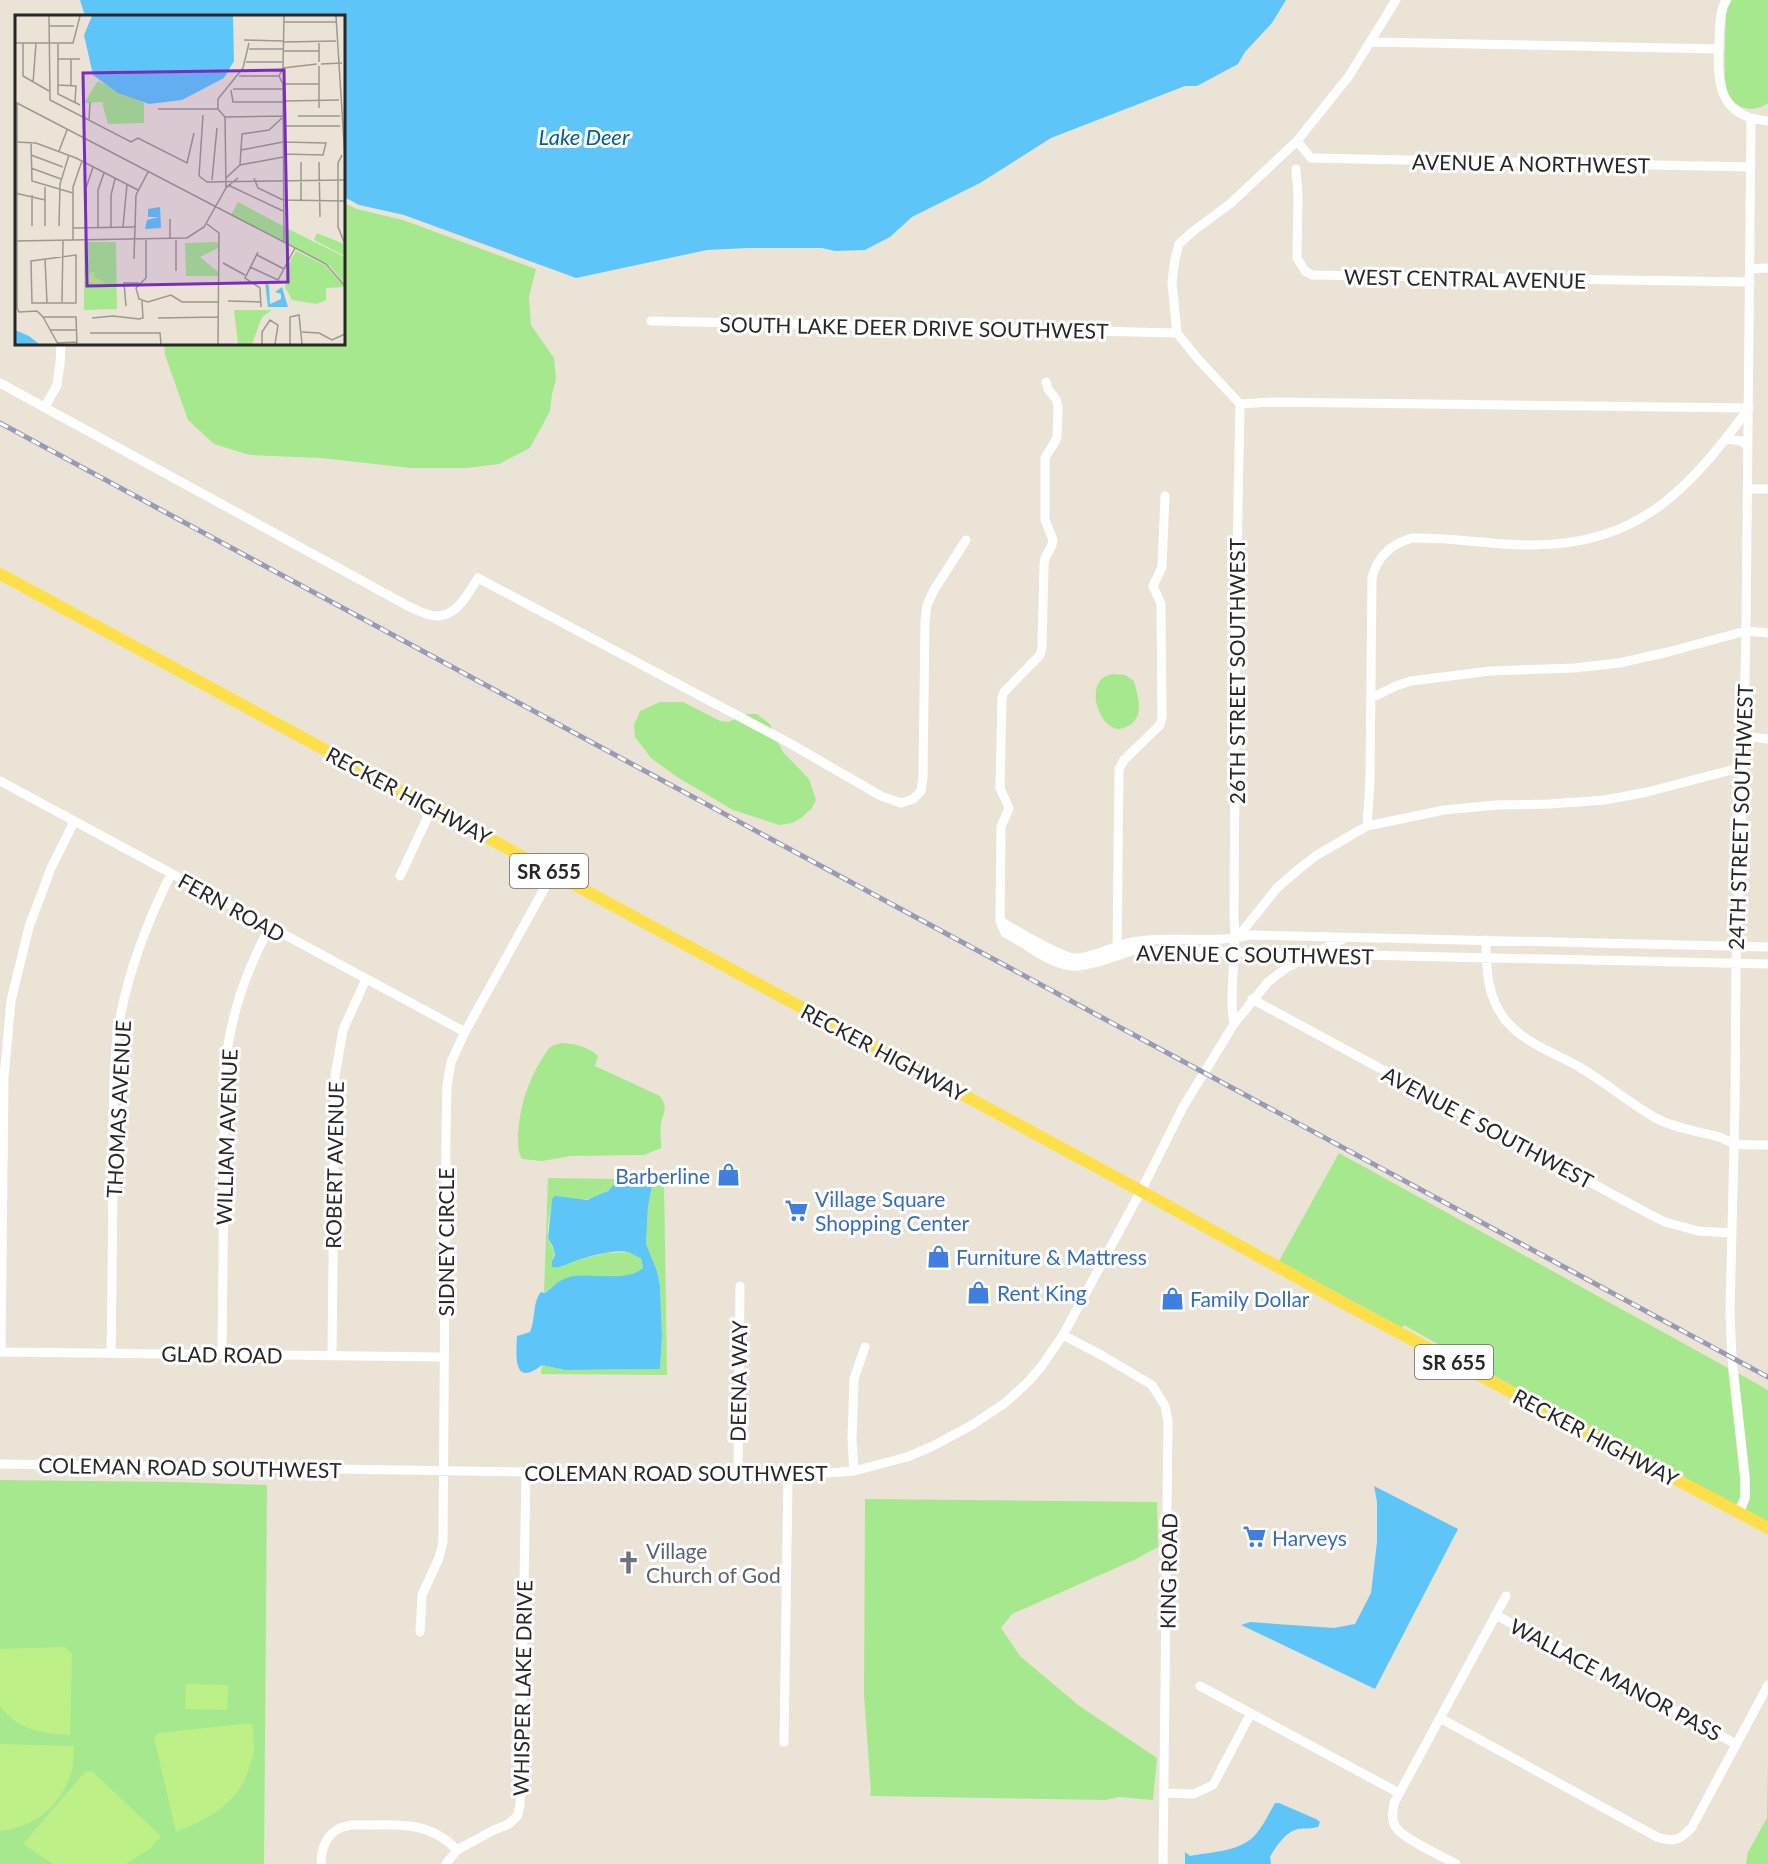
<svg xmlns="http://www.w3.org/2000/svg" width="1768" height="1864" font-family="Lato,sans-serif">
  <rect width="100%" height="100%" fill="#ebe4d6"/>
  <path fill="#a6e88d" d="M1732,0H1768V103C1761,108 1754,110 1745,108C1737,106 1731,100 1728,93C1722,80 1726,32 1726,16L1727,9Z
    M344,203L357,209L403,220L536,269L529,297L531,325L554,358L556,379L552,394L550,411L530,448L499,464L467,468H411L321,458L250,455L214,444L188,420L165,355L164,344H344Z
    M1112,674L1125,675L1134,681C1138,697 1146,718 1126,727C1122,729 1117,730 1112,727C1096,719 1085,680 1112,674Z
    M660,702H683L720,721L728,722L747,714H757L770,724L778,742L783,752L809,779L816,800L812,808L801,818L792,823L779,825L733,810L677,777L651,758L635,737L634,725L640,711Z
    M562,1043C576,1044 587,1046 598,1056L595,1066L660,1096C669,1109 663,1111 661,1124C660,1131 661,1140 661,1148L644,1155L571,1156L542,1161L522,1159C513,1147 521,1104 527,1090C532,1075 540,1061 549,1048L554,1045Z
    M1339,1153L1728,1368L1740,1478V1497L1736,1505L1552,1408L1404,1325L1402,1328L1279,1261Z
    M548,1178L619,1179C610,1193 593,1200 576,1200C567,1199 561,1196 552,1199C551,1209 546,1229 548,1238C551,1248 557,1250 552,1260L556,1268L564,1266L573,1261L606,1253L628,1252L641,1258L643,1268C622,1285 588,1272 564,1279C557,1282 550,1289 544,1293Z
    M653,1180H664L667,1375L541,1374L542,1365L565,1370L660,1369L662,1336L660,1286L657,1271L646,1244L648,1207Z
    M1738,1373L1768,1390V1522L1745,1510L1750,1498V1478Z
    M0,1480L175,1482L267,1485L264,1864H0Z
    M865,1499L1157,1502L1158,1547L1134,1560L1012,1614L1001,1628L1020,1656L1078,1705L1157,1758L1153,1800L1119,1797L1106,1800L870,1796L871,1792L864,1695Z
    M1768,1757V1864H1746L1748,1852L1767,1818Z"/>
  <path fill="#bdf187" d="M65,1647L72,1654L70,1735C41,1733 19,1731 0,1706V1649Z
    M186,1684L228,1685L227,1710L185,1709Z
    M252,1723C253,1731 254,1739 254,1747C254,1753 252,1760 250,1765C241,1802 209,1819 176,1832L154,1738L159,1733Z
    M0,1744L74,1746C73,1753 74,1762 72,1770C62,1805 36,1827 0,1831Z
    M92,1771L161,1836L151,1848L126,1864H53L23,1844L85,1772Z"/>
  <path fill="#5ec5f9" d="M80,0H1286L1272,23L1245,52L1238,64L1197,86H1185L1051,138L980,183L912,217L890,237L865,250L835,251L822,248H748L707,250L576,278L404,215L359,205L344,197V16H85Z
    M619,1179L653,1180L648,1207L646,1244L657,1271L660,1286L662,1336L660,1369L565,1370L542,1365C513,1388 516,1356 517,1336L530,1332C536,1319 532,1303 541,1292L545,1293C550,1289 555,1284 560,1281C582,1267 621,1286 643,1268L641,1258C636,1257 632,1253 628,1252C615,1249 587,1257 575,1261C566,1264 561,1269 552,1267V1261L555,1255L553,1247L548,1238L552,1199L555,1196L587,1200L608,1191Z
    M1374,1486L1458,1529L1375,1689L1241,1625L1250,1622L1334,1628L1355,1624L1371,1593L1377,1542V1502Z
    M1275,1803H1279L1316,1819L1320,1822L1318,1827C1310,1829 1304,1828 1298,1829C1285,1832 1276,1847 1270,1857L1271,1864H1185V1852L1190,1856C1210,1852 1235,1852 1251,1839C1261,1831 1268,1815 1275,1803Z"/>
  <g fill="none" stroke-linecap="round" stroke-linejoin="round">
    <path stroke="#fff" stroke-width="9" d="M1726,0C1719,13 1720,27 1719,41C1717,83 1718,117 1768,121
      M1371,42L1719,49
      M1297,141L1311,158
      M1311,158L1751,167
      M1296,169L1298,195L1297,258L1305,271L1312,275L1750,282
      M1750,269L1768,268
      M651,321L1177,333
      M1177,333L1198,359L1240,404L1236,606L1234,917C1238,953 1228,989 1234,1024
      M1177,333L1172,283L1175,259L1179,244L1192,232L1231,203L1297,141L1349,76L1396,0
      M1046,382L1048,389L1056,399L1058,406L1057,438L1045,458V520L1053,540L1052,545L1045,558L1044,565L1042,648L1040,655L1004,692L1002,698L1000,788L1009,808L1001,827L1000,921L1005,933C1026,943 1047,963 1071,966C1085,968 1120,955 1134,950L1768,964
      M0,383L408,606C415,609 423,614 431,615C455,621 467,595 478,578L791,744L881,796L901,803L913,799L921,791L923,776L925,620L927,605L934,590L966,540
      M1240,404L1272,402L1749,408
      M45,407L57,385L60,364L61,344
      M1726,439L1741,441L1748,446
      M1748,489H1768
      M1371,698L1396,686L1411,681L1490,671L1574,668L1619,663L1668,652L1746,631L1768,633
      M1744,736L1768,739
      M0,781L465,1032
      M1367,826L1370,782L1372,578C1377,557 1391,544 1412,538C1452,537 1491,545 1531,545C1640,545 1689,489 1749,408
      M400,876L432,808
      M1000,921C1016,930 1057,956 1074,958C1089,959 1111,947 1127,943C1167,934 1210,945 1251,935L1768,947
      M1237,938L1277,888L1300,868L1317,855L1367,826L1444,810L1497,805L1549,804L1605,800L1647,792L1743,767
      M1486,940C1486,969 1487,999 1507,1022C1526,1044 1557,1054 1581,1068C1606,1083 1628,1102 1654,1117C1674,1128 1696,1131 1719,1137C1725,1139 1730,1143 1736,1144C1746,1145 1757,1145 1768,1145
      M1117,950L1119,769L1124,760L1160,725L1162,717L1161,604L1153,586L1162,567L1165,496
      M1252,999L1649,1214L1665,1222L1698,1231L1731,1233
      M1063,1335L1103,1356L1152,1385L1165,1406L1168,1421L1163,1864
      M0,1352L444,1357
      M1,1352L4,1077L11,1001L29,927L51,868L74,822
      M111,1353C112,1286 113,1219 113,1152C114,1110 112,1066 119,1024C128,971 147,922 171,874
      M222,1354L225,1066C231,1015 245,973 269,928
      M332,1356L335,1076L343,1030L366,979
      M0,1464L788,1476L854,1471L907,1457L933,1446L972,1425L1005,1403L1028,1382L1041,1367L1063,1335L1141,1191L1183,1107L1234,1024L1268,982L1286,968L1345,938
      M854,1471L852,1439L854,1379L865,1347
      M738,1476L740,1286
      M1739,1513L1745,1498V1478L1732,1358L1730,1313L1735,1103L1736,963L1742,804L1746,631L1751,120
      M1496,1615L1736,1744
      M420,1632L422,1595L439,1558L443,1542L446,1131L447,1085L451,1062L465,1032L553,873
      M1200,1686L1399,1793
      M1440,1718L1657,1837C1673,1842 1680,1841 1692,1827L1768,1685
      M784,1742L788,1476
      M1164,1793L1194,1794L1213,1785L1251,1713
      M321,1864C321,1844 330,1827 352,1825C392,1826 427,1818 457,1850
      M446,1864L457,1850L494,1830L509,1824L518,1815L520,1805L526,1472
      M1456,1864C1442,1856 1402,1839 1395,1826C1391,1819 1393,1810 1394,1803L1506,1596"/>
    <path stroke="#fddf4a" stroke-width="12" d="M0,574L1141,1191L1345,1304L1768,1528"/>
    <defs>
      <path id="rail" d="M0,423L1768,1377"/>
    </defs>
    <use href="#rail" stroke="#999bb4" stroke-width="5"/>
    <use href="#rail" stroke="#fff" stroke-width="3" stroke-dasharray="9" stroke-linecap="butt"/>
  </g>
  <defs>
    <symbol id="shop-bare" viewBox="-9 -9 18 18"><path d="M-5-2.5h2.3a2.7 3.5 0 0 1 5.4 0H5L5.5 6h-11ZM-1.5-2.5h3a1.5 2.3 0 0 0-3 0Z" fill="#3f7fe0" stroke="#fff" stroke-width="2.5" paint-order="stroke"/></symbol>
    <symbol id="supermarket-bare" viewBox="-9 -9 18 18"><path d="M-6-5.5h2.5l.6 2H6L4.5 2H-2.5L-4.4-4H-6ZM-1.5 3.2a1.3 1.3 0 1 0 .1 0ZM3 3.2a1.3 1.3 0 1 0 .1 0Z" fill="#3f7fe0" stroke="#fff" stroke-width="2.5" paint-order="stroke"/></symbol>
    <symbol id="church-bare" viewBox="-9 -9 18 18"><path d="M-1.2-6h2.4v3.5h3.3v2.4h-3.3V6h-2.4V-.1h-3.3v-2.4h3.3Z" fill="#6b7280" stroke="#fff" stroke-width="2.5" paint-order="stroke"/></symbol>
  </defs>
  <g fill-rule="evenodd">
    <use href="#shop-bare" x="712" y="1158" width="33" height="33"/>
    <use href="#supermarket-bare" x="780" y="1194" width="33" height="33"/>
    <use href="#shop-bare" x="922" y="1240" width="33" height="33"/>
    <use href="#shop-bare" x="962" y="1276" width="33" height="33"/>
    <use href="#shop-bare" x="1156" y="1282" width="33" height="33"/>
    <use href="#supermarket-bare" x="1238" y="1520" width="33" height="33"/>
    <use href="#church-bare" x="612" y="1546" width="33" height="33"/>
  </g>
  <g text-anchor="middle" dominant-baseline="central" stroke-width="6" stroke-linejoin="round" paint-order="stroke">
    <g fill="#fff" stroke="#686868" stroke-width="1.5">
      <rect x="510" y="854" width="78" height="34" rx="4.5"/>
      <rect x="1415" y="1345" width="78" height="34" rx="4.5"/>
    </g>
    <g font-size="20" font-weight="bold" fill="#272727">
      <text x="549" y="871">SR 655</text>
      <text x="1454" y="1362">SR 655</text>
    </g>
    <g font-size="21" fill="#272727" stroke="#fff">
      <text transform="translate(1531 163) rotate(1)">AVENUE A NORTHWEST</text>
      <text transform="translate(1465 278) rotate(1)">WEST CENTRAL AVENUE</text>
      <text transform="translate(914 327) rotate(1)">SOUTH LAKE DEER DRIVE SOUTHWEST</text>
      <text transform="translate(1236 671) rotate(-90)">26TH STREET SOUTHWEST</text>
      <text transform="translate(409 795) rotate(28)">RECKER HIGHWAY</text>
      <text transform="translate(1740 817) rotate(-88)">24TH STREET SOUTHWEST</text>
      <text transform="translate(232 907) rotate(29)">FERN ROAD</text>
      <text transform="translate(1255 954) rotate(1)">AVENUE C SOUTHWEST</text>
      <text transform="translate(884 1052) rotate(28)">RECKER HIGHWAY</text>
      <text transform="translate(118 1109) rotate(-87)">THOMAS AVENUE</text>
      <text transform="translate(1488 1127) rotate(28)">AVENUE E SOUTHWEST</text>
      <text transform="translate(226 1137) rotate(-88)">WILLIAM AVENUE</text>
      <text transform="translate(334 1165) rotate(-89)">ROBERT AVENUE</text>
      <text transform="translate(445 1242) rotate(-90)">SIDNEY CIRCLE</text>
      <text transform="translate(222 1354) rotate(1)">GLAD ROAD</text>
      <text transform="translate(738 1381) rotate(-89)">DEENA WAY</text>
      <text transform="translate(1596 1437) rotate(28)">RECKER HIGHWAY</text>
      <text transform="translate(190 1467) rotate(1)">COLEMAN ROAD SOUTHWEST</text>
      <text x="676" y="1472">COLEMAN ROAD SOUTHWEST</text>
      <text transform="translate(1168 1571) rotate(-89)">KING ROAD</text>
      <text transform="translate(1616 1679) rotate(28)">WALLACE MANOR PASS</text>
      <text transform="translate(522 1688) rotate(-89)">WHISPER LAKE DRIVE</text>
    </g>
    <g font-size="21" fill="#366cbe" stroke="#fff" text-anchor="start">
      <text x="710" y="1175" text-anchor="end">Barberline</text>
      <text x="815" y="1198">Village Square<tspan x="815" dy="24">Shopping Center</tspan></text>
      <text x="956" y="1256">Furniture &amp; Mattress</text>
      <text x="997" y="1292">Rent King</text>
      <text x="1190" y="1298">Family Dollar</text>
      <text x="1272" y="1537">Harveys</text>
    </g>
    <g font-size="21" fill="#5b616d" stroke="#fff" text-anchor="start">
      <text x="646" y="1550">Village<tspan x="646" dy="24">Church of God</tspan></text>
    </g>
    <g font-size="22" font-style="italic" fill="#015fa0" stroke="#fff">
      <text x="584" y="136">Lake Deer</text>
    </g>
  </g>
  <g transform="translate(15 15)">
    <rect width="330" height="330" fill="#ebe4d6"/>
    <path d="M83,66L129,88V108L93,109L87,87L69,88ZM223,187L268,211L269,227L216,200ZM269,212L330,242V269L315,251L270,227ZM302,218L329,229L330,241L299,225ZM69,227H101L102,294L69,295ZM203,227V233L185,242L203,257V261H171L170,228ZM281,236L310,250L330,272L311,273V285L302,289L277,285L270,272L273,250ZM219,295H257L247,302L237,329H223Z" fill="#a6e88d"/>
    <path d="M80,257L79,262L90,267L86,271L69,267L70,258Z" fill="#bdf187"/>
    <path d="M77,1H218L219,46L209,63L167,85L134,89L103,78L78,60L69,20ZM145,192L146,213L130,214L132,205L144,202H133V194ZM250,268L254,270L255,289L266,284V279L260,277L267,272L273,292H253ZM0,315L14,321L24,329H0Z" fill="#5ec5f9"/>
    <path fill="none" stroke="#9d9890" stroke-width="1.5" d="M34,1L35,85L116,127L123,123L172,148L179,118M321,1L330,144M269,7H321M34,11H59M229,25L268,26M268,27L321,26M0,28H58L65,1M8,28V61L34,76M43,29V79L65,90M234,34H268M268,36H304M43,44H65M56,44V70M231,47H268M304,47V28M306,49L327,48M304,51V93M268,53L302,49M224,61H264M264,61L268,69L269,227M264,61L268,53L269,1M18,68L21,28M268,69H304M43,70L61,71L60,87M218,74H268M216,75L218,87H268M269,86L324,85M0,87L311,249L330,271M2,88V293M143,94H203M203,94L210,102L211,173M203,94V84L228,53L234,28M283,101H325M210,102L268,101M74,105L75,87M268,111H325M1,127L21,128L61,143L123,175M16,127L17,166L58,178M226,135L268,127L311,128L308,140L268,139M44,136L52,115M16,140L48,152M327,140L323,148V212L330,229M286,147V186M304,147L305,202M225,150L227,119L254,115L267,103M16,153L46,164M184,161L192,167L330,165M184,161L188,100M211,163L225,150L268,142M239,163L243,173L268,185L330,186M197,165L202,113M213,170L268,196M0,178L30,185M17,180V211M155,204V225M192,209L204,218L203,329M30,211V172M44,211L45,169L54,140M71,212V173L78,152M83,212V175L89,158M96,212V180L100,164M108,212L112,169M58,213L121,212M131,225V263L121,273L124,284L133,287L156,280L167,287H204M161,225V256M0,226L172,223L189,212L211,173L223,163M58,226V172L67,146M243,237L230,263L245,273L246,292M61,240V288H17L16,246ZM242,240L269,254M30,244L32,288M119,244L121,180L133,157M208,248L230,260M235,252L263,265L280,233M213,286L246,287M47,287L48,226M111,291L109,268H124M2,293L4,297L22,296L28,302H61L62,329M28,302L43,329M77,303L98,301L124,304L128,303L127,286M143,303L203,302M35,315H62M287,317L304,318L317,325L330,319M75,318H145L146,329M42,328L62,327M247,329V317L255,305L263,310L260,329M275,329V302L284,300L287,329"/>
    <path fill="#7b2cbf" fill-opacity="0.15" stroke="#7b2cbf" stroke-width="3" d="M269,55L273,267L72,271L68,58Z"/>
    <rect width="330" height="330" fill="none" stroke="#272727" stroke-width="3"/>
  </g>
</svg>
